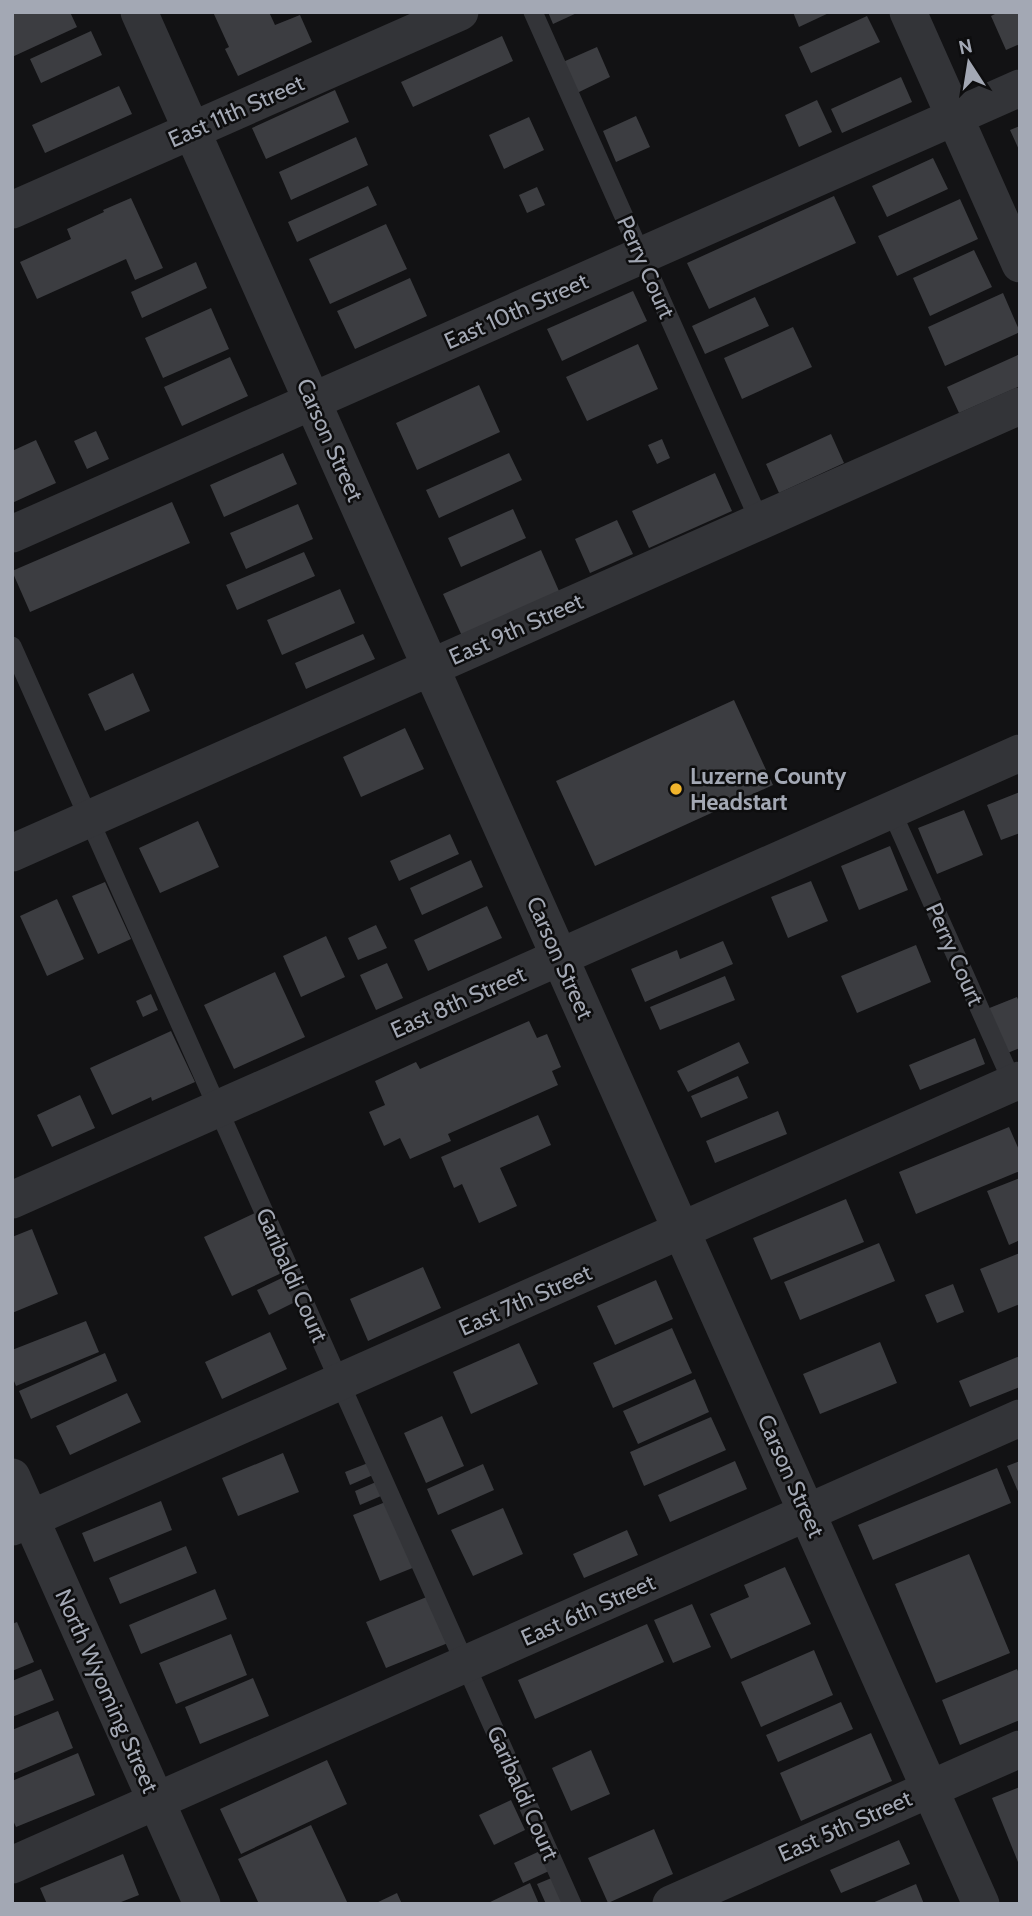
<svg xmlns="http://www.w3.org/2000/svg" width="1032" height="1916" font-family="Cabin,sans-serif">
  <rect width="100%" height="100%" fill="#121214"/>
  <path fill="#3c3d41" d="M12,12H70L77,27L12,57Z
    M213,12H269L275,25L300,15L312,42L238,76L225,49L229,47Z
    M548,12H579L553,24Z
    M793,12H831L799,27Z
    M999,12H1020V44L1006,50L991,16Z
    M867,16L880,42L811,73L799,47Z
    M91,31L102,55L41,83L30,59Z
    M502,36L513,61L413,107L401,82Z
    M597,47L610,77L577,93L563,62Z
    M901,77L912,102L842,133L831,109Z
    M119,86L132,114L45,153L32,125Z
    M335,90L349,122L266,159L252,128Z
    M817,100L832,132L799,147L785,115Z
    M636,116L650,147L616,162L603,131Z
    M529,117L544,150L504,169L489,135Z
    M1020,126V152L1010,130Z
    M356,137L368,165L291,200L279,172Z
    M933,158L948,189L887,217L872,186Z
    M368,186L377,205L297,242L288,222Z
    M537,187L545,205L527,213L519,195Z
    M834,196L856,243L709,309L687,263Z
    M131,198L163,268L135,280L126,259L37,299L20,262L71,239L67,229L104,212L103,210Z
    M960,199L978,239L897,276L878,236Z
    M386,224L407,269L330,304L309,259Z
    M974,250L992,287L930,316L913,278Z
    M196,262L207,288L142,318L131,292Z
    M410,278L427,316L355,349L337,311Z
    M633,291L647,321L562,361L547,329Z
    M1003,293L1020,332L945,366L928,327Z
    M755,297L769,326L705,354L692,326Z
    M211,308L229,349L163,378L145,338Z
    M793,327L812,367L742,399L724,358Z
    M638,344L658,389L587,421L566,377Z
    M1020,354V386L959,413L947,387Z
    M230,357L248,396L182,426L164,387Z
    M479,385L500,432L417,470L396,423Z
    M96,431L109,459L87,469L74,441Z
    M831,434L844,463L779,493L766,464Z
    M662,439L670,458L657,464L648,445Z
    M36,440L56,483L12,503V451Z
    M283,453L297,484L224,517L210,485Z
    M509,453L522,480L439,518L426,490Z
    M715,473L732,511L649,548L632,511Z
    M172,502L190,543L30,612L12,571Z
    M298,504L313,539L246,569L230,533Z
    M513,509L526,538L461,567L448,538Z
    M617,520L633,554L590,573L575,539Z
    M541,550L559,591L462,636L443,594Z
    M304,552L315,576L237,610L226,585Z
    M340,589L355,623L282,655L267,620Z
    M363,634L375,659L306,689L295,663Z
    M133,673L150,711L105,731L88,694Z
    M734,700L773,785L595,866L556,781Z
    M405,728L424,769L361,797L343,757Z
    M1020,792V833L1001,840L987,805Z
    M964,810L983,855L937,874L918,828Z
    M198,821L219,867L160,893L139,848Z
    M450,834L459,854L399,881L390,861Z
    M890,846L908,890L859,910L841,866Z
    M471,860L483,887L422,915L410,888Z
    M811,881L828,921L788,938L771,897Z
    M105,882L131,939L98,954L72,896Z
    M57,899L84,959L47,976L20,916Z
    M487,906L502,938L428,971L414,940Z
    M376,925L387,948L358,960L348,938Z
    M326,936L345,977L301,997L283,956Z
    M723,941L733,964L645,1002L631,969L677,950L680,959Z
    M916,945L931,982L857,1013L841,976Z
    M387,963L403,998L376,1010L360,975Z
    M275,972L305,1037L234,1069L204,1005Z
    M725,976L735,1000L660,1030L650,1007Z
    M151,994L158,1010L143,1017L136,1001Z
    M1017,997L1020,1004V1048L1005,1054L987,1009Z
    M529,1021L537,1038L547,1034L561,1067L552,1071L558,1085L448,1134L451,1141L410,1159L400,1138L384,1146L369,1112L385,1105L375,1081L416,1062L420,1069Z
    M171,1031L195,1082L152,1101L151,1097L112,1115L90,1068Z
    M975,1038L985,1064L920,1090L909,1065Z
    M739,1042L749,1063L688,1092L677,1071Z
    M738,1076L748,1098L701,1118L691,1096Z
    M80,1095L95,1128L52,1147L37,1115Z
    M778,1111L787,1134L715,1163L706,1141Z
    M538,1115L551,1145L500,1168L517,1206L479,1223L462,1184L454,1188L441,1157Z
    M1009,1127L1020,1152V1171L916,1214L899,1172Z
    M1020,1178V1240L1009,1245L987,1191Z
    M846,1199L864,1242L771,1280L753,1238Z
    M259,1211L286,1271L232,1296L204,1237Z
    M32,1229L58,1294L12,1313V1237Z
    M879,1243L895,1281L800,1320L784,1282Z
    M1020,1253V1304L998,1313L980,1269Z
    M423,1267L441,1308L368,1341L350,1299Z
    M288,1275L299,1300L269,1315L257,1290Z
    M656,1280L673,1319L615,1345L597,1306Z
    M953,1284L964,1312L937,1323L925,1295Z
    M86,1321L99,1352L16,1386L12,1376V1350Z
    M672,1328L692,1373L613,1408L593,1363Z
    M270,1332L287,1369L222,1399L205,1362Z
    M880,1342L897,1383L820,1414L803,1374Z
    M519,1343L538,1384L471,1414L453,1372Z
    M105,1353L117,1381L31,1419L19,1391Z
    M1020,1356V1387L970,1407L959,1381Z
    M695,1379L709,1412L638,1444L623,1411Z
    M127,1393L141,1422L70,1455L56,1426Z
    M442,1416L464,1466L426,1483L404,1433Z
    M711,1417L726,1450L644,1486L630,1452Z
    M283,1453L299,1492L238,1516L222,1478Z
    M735,1461L747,1489L670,1522L658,1495Z
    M1020,1461V1496L1007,1466Z
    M368,1463L373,1475L350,1485L345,1472Z
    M483,1464L494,1490L438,1515L427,1489Z
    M997,1468L1011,1503L873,1560L858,1525Z
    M376,1482L381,1496L360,1505L355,1491Z
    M161,1501L172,1530L94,1562L82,1533Z
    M388,1501L415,1567L380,1581L353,1515Z
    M503,1508L523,1554L473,1576L451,1530Z
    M627,1530L638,1555L584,1578L573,1554Z
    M186,1546L197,1573L120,1604L109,1578Z
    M969,1554L1010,1653L936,1683L895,1584Z
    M785,1567L811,1624L731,1659L710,1614L749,1597L744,1585Z
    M215,1589L227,1619L141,1654L129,1625Z
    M429,1596L448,1643L386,1668L366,1622Z
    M692,1604L711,1647L673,1663L654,1620Z
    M17,1622L34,1662L12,1671V1624Z
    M647,1624L664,1662L535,1719L518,1680Z
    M231,1634L247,1675L176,1704L159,1663Z
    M814,1650L833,1695L761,1727L741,1682Z
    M41,1669L54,1700L12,1717V1681Z
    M1017,1669L1020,1676V1720L960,1745L942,1700Z
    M253,1678L269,1716L200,1744L185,1707Z
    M841,1702L853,1729L778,1762L766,1735Z
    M58,1711L73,1748L12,1774V1730Z
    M871,1733L892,1781L801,1821L780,1773Z
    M591,1750L610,1794L571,1811L552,1768Z
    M78,1753L95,1795L16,1827L12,1818V1781Z
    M327,1760L347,1804L241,1854L220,1809Z
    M1020,1787V1867L992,1798Z
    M511,1800L525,1830L494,1845L479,1815Z
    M311,1825L348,1904H259L238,1859Z
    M654,1829L673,1874L608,1903L588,1858Z
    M899,1840L910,1864L841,1893L830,1870Z
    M540,1851L549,1871L523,1883L514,1863Z
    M123,1854L139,1895L116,1904H47L40,1888Z
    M554,1877L565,1904H546L537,1884Z
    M530,1883L539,1904H486Z
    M916,1884L924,1904H870Z
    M397,1893L402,1904H374Z"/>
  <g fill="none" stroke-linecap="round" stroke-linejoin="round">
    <path stroke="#333438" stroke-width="19" d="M533,12L760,522
      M12,646L572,1904
      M891,810L1015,1088"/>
    <path stroke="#333438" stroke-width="37" d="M139,12L981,1904
      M908,12L1020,264
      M12,210L460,12
      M12,534L1020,88
      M12,853L1020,406
      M12,1200L1020,753
      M12,1477L202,1904
      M12,1527L1020,1080
      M12,1865L1020,1418
      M671,1904L1020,1749"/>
  </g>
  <circle fill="#f1b42c" stroke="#0d0d0e" stroke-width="2.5" cx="676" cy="789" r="7"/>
  <g text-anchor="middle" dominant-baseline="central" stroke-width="5" stroke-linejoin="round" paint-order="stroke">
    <g font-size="23" fill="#a3a8b4" stroke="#0d0d0e">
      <text transform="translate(236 111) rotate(-24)">East 11th Street</text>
      <text transform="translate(646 267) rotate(66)">Perry Court</text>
      <text transform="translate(516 311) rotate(-24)">East 10th Street</text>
      <text transform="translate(330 440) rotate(66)">Carson Street</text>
      <text transform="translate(516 629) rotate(-24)">East 9th Street</text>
      <text transform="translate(955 954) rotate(66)">Perry Court</text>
      <text transform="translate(560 958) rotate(66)">Carson Street</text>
      <text transform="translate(458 1002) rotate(-24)">East 8th Street</text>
      <text transform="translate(292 1275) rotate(66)">Garibaldi Court</text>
      <text transform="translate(525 1300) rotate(-24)">East 7th Street</text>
      <text transform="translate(791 1476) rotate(66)">Carson Street</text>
      <text transform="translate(588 1610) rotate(-24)">East 6th Street</text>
      <text transform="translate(107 1691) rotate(66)">North Wyoming Street</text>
      <text transform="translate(523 1793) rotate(66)">Garibaldi Court</text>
      <text transform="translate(845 1826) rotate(-24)">East 5th Street</text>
    </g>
    <g font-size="23" font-weight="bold" fill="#a3a8b4" stroke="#0d0d0e" text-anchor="start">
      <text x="690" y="776">Luzerne County<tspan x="690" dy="26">Headstart</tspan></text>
    </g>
  </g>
  <rect width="1032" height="1916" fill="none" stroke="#a3a8b4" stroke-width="28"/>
  <g transform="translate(969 63) rotate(348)" stroke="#0d0d0e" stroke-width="5" paint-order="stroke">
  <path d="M0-5L12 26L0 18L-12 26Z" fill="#a3a8b4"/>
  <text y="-10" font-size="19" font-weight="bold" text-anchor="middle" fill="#a3a8b4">N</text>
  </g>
</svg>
